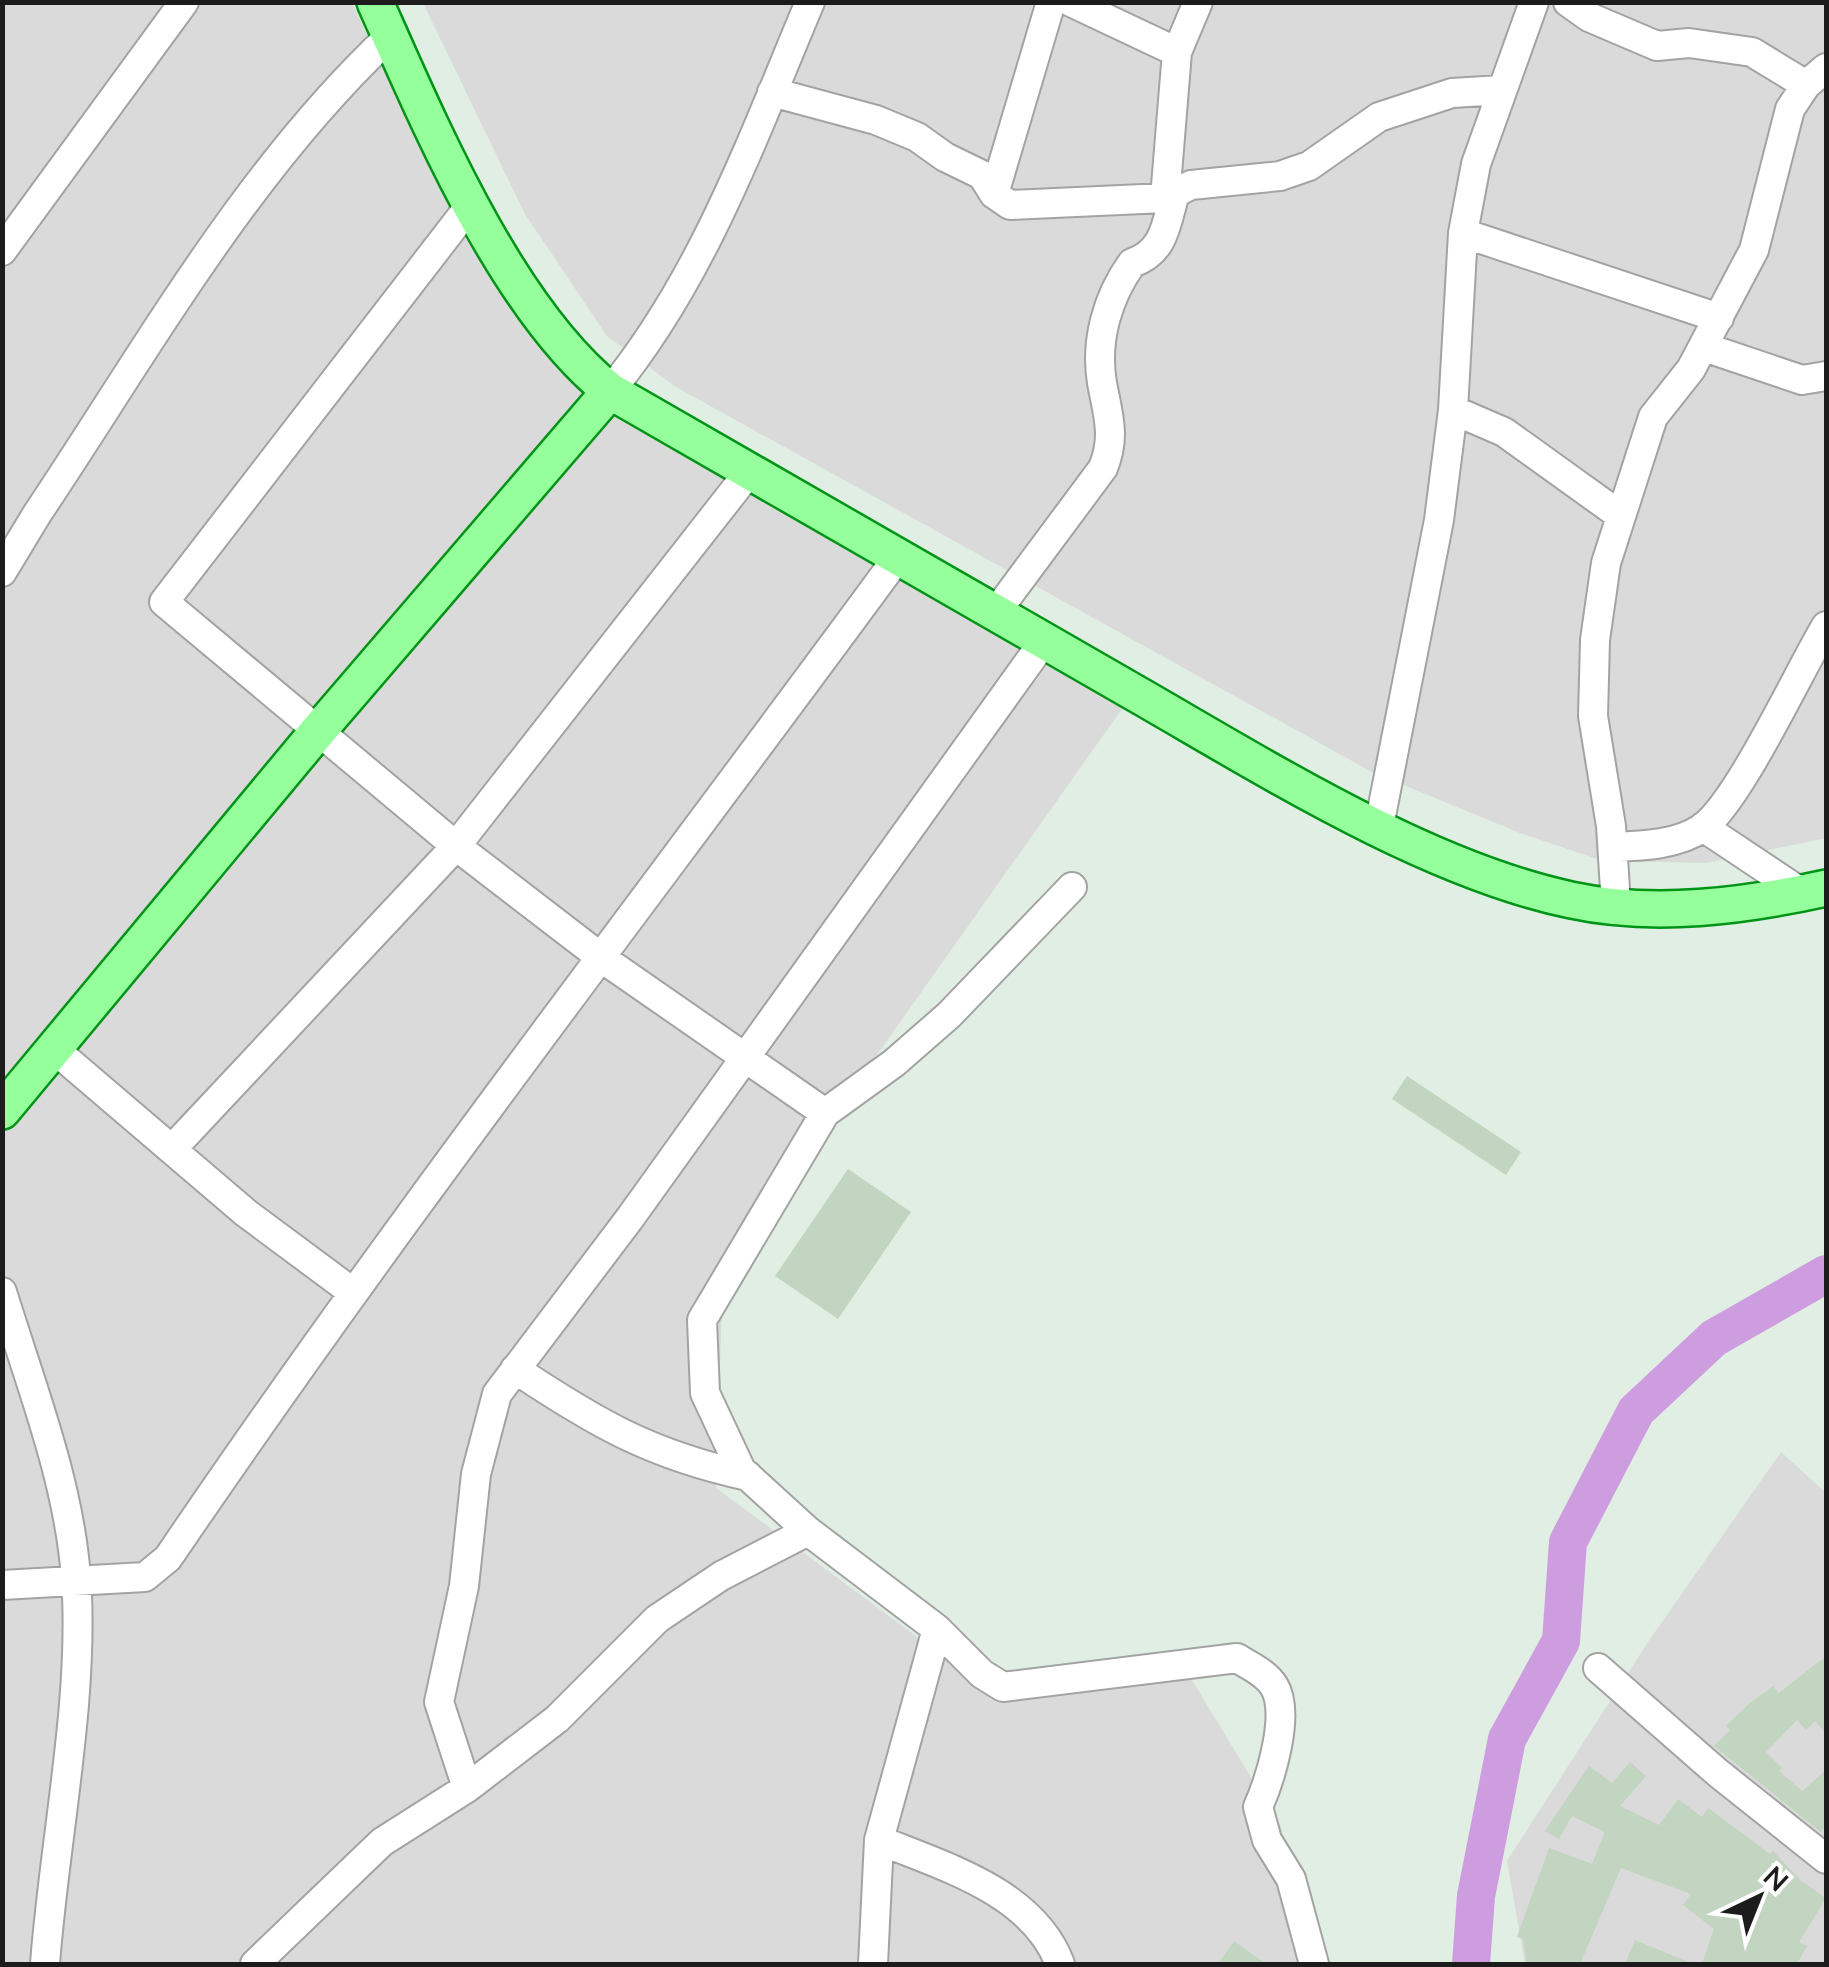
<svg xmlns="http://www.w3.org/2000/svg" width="1829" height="1967" font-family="Mulish,sans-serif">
  <rect width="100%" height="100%" fill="#e0eee3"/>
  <path fill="#d9dad9" d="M3,3H352L372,46L573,368L620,420L1124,706L723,1272L716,1488L978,1682L1181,1662L1281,1827L1303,1964H3Z
    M423,3H1826V838L1706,863L1603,861L1520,833L1372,772L676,387L607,336L525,214Z
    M1781,1452L1826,1493V1964H1525L1507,1861L1648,1642Z"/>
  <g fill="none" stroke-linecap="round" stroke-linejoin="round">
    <path stroke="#cd9de0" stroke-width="38" d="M1471,1964L1476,1896L1507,1739L1561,1641L1568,1542L1636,1411L1714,1338L1826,1274"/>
  </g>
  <path fill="#c2d5c0" d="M1407,1076L1521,1152L1506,1175L1392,1099Z
    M848,1169L911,1212L838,1319L775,1276Z
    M1826,1656V1734L1815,1721L1806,1730L1797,1720L1766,1752L1782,1768L1779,1771L1802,1791L1826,1770V1826L1821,1832L1714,1746L1730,1730L1726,1726L1750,1703L1773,1686L1779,1693Z
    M1630,1762L1646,1776L1620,1806L1659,1825L1678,1799L1702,1817L1708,1808L1770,1854L1773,1851L1801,1881L1826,1898L1799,1942L1807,1946L1797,1964H1702L1714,1929L1683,1905L1691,1894L1621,1868L1580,1964H1527L1523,1939L1517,1937L1549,1848L1592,1864L1605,1832L1572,1816L1559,1839L1545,1831L1589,1766L1612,1783Z
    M1635,1940L1693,1964H1625Z
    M1234,1941L1266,1964H1218Z"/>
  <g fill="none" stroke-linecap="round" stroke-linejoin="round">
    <defs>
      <path id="minor" d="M1071,2L1177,52
        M1568,2L1589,17L1657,46L1689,43L1752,52L1806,85
        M772,92L876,120L917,137L945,157L982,175L994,194L1010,205L1165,198L1191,185L1280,176L1309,166L1379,117L1452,93L1501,90
        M994,194L1051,2
        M1165,198L1177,52L1198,2
        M472,203L164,602L456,846L603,959L825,1113
        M1463,233L1719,318
        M2,251L184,2
        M1704,347L1802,380L1826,376
        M610,391C703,278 753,137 810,2
        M1453,410L1504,432L1621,516
        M2,572L37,514C146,351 246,171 390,36
        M996,612L1103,468C1116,437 1108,415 1102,383C1095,341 1107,298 1132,263C1165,252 1166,224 1175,193
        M1379,826L1439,520L1453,410L1463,233L1476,164L1534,2
        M1703,827L1802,893
        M1613,847C1642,846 1677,845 1702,828C1738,803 1799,671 1826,626
        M1072,887L949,1015L894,1063L825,1113L702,1320L705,1393L741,1470L808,1531L937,1629L982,1674L1003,1687L1237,1658C1250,1666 1266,1673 1274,1686C1291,1714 1270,1780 1258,1807L1267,1840L1291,1879L1314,1964
        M1616,905L1611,826L1593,716L1595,640L1606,563L1653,417L1691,369L1754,250L1790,109L1806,85L1826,68
        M54,1049L246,1213L351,1291
        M172,1149L456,846L749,472
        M2,1292C31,1386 69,1481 76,1578C85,1699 54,1842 45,1964
        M515,1369C596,1423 651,1455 748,1476
        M2,1585L145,1577L168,1558C400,1216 654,890 898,557
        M1598,1668L1718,1773L1826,1859
        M467,1788L439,1702L464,1586L476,1474L497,1394L630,1218L1044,641
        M879,1840C945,1867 1033,1892 1060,1964
        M255,1964L382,1842L467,1788L557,1719L657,1619L721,1576L808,1531
        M873,1964L879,1840L937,1629"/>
      <path id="major" d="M375,2C429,123 506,308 610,391C785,493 960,593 1135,693C1264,767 1425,869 1571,900C1654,918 1745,906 1826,888
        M2,1111L318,731L610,391"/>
    </defs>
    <use href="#minor" stroke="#a3a3a3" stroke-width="32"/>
    <use href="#major" stroke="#009417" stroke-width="40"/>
    <use href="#minor" stroke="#fff" stroke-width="28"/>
    <use href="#major" stroke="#95ff9b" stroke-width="35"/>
  </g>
  <rect width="1829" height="1967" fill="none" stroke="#1c1c1c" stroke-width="10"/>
  <g transform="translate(1759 1897) rotate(43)" stroke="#ffffff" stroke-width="8" paint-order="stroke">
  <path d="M0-8L18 38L0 25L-18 38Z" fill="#1c1c1c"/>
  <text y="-15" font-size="28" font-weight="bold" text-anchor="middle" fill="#1c1c1c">N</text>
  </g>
</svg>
